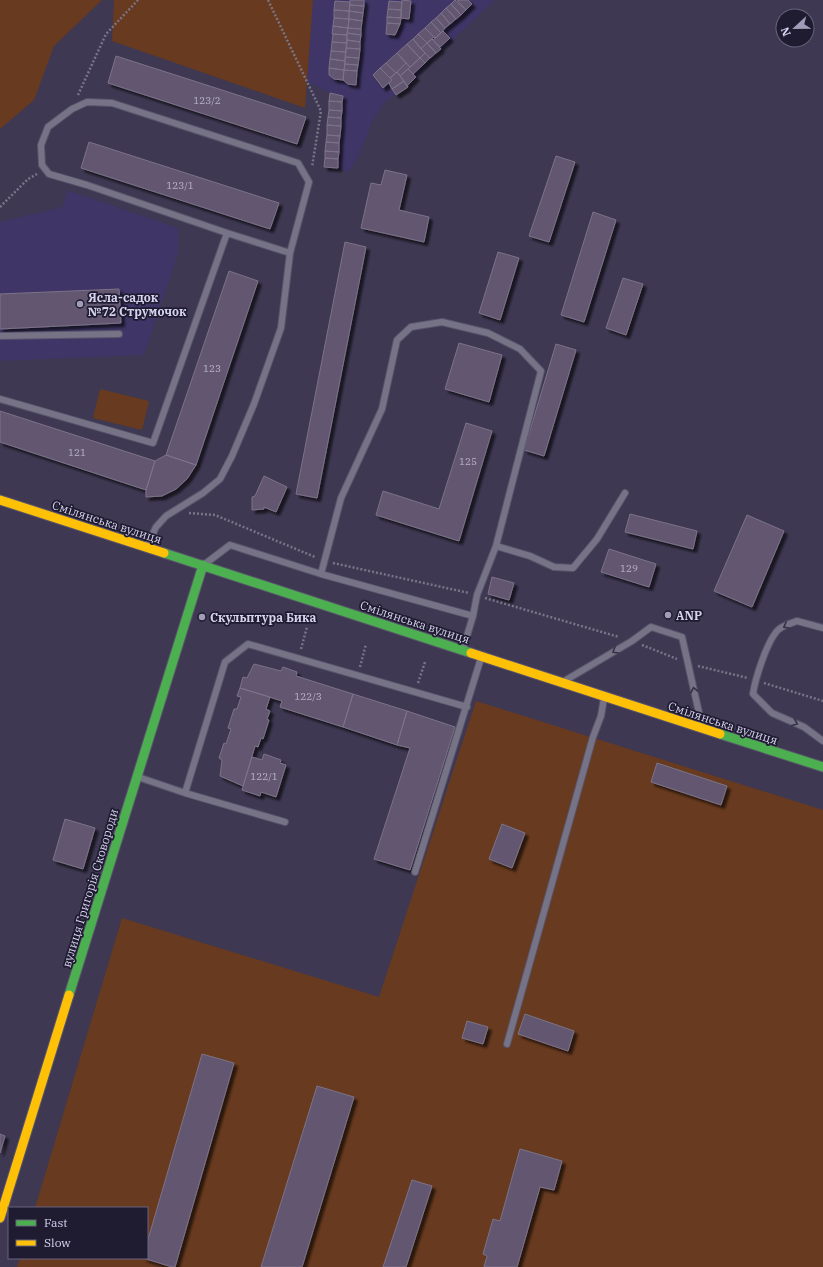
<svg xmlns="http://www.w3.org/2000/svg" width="823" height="1267" font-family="'IBM Plex Serif',serif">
  <defs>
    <filter id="shadow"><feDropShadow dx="3.5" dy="3.5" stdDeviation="1" flood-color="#0009"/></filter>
  </defs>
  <rect width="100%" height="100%" fill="#3e3852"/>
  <path fill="#3f3566" d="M301,0H495L434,58L408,87L385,102L373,120L357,160L348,173L338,167H324L330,93L304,80Z
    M67,190L178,228V253L144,355L0,361V222L63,207Z"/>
  <path fill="#683a1f" d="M0,0H102L54,46L34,100L0,129Z
    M114,0H313L305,108L112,41Z
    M100,389L149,401L142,430L93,418Z
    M476,701L823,810V1267H17L20,1258H147V1208H35L122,918L379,997Z"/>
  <path fill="#625670" stroke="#7c7388" filter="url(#shadow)" d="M350,0H364V6L350,5Z
    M402,0L411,1L409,19L401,18Z
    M455,0L466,10L461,15L451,4Z
    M457,0H468L472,4L466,10Z
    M335,1L350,2L349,11L334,10Z
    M389,1L402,2L401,10L388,9Z
    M451,4L461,15L456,19L446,8Z
    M350,5L364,6L363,13L349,11Z
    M446,8L456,19L450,24L441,13Z
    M388,9L401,10V18L387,17Z
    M334,10L349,11V19L334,18Z
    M349,11L363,13L362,21L349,19Z
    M441,13L450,24L445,28L436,18Z
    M387,17L401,18L400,24L387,23Z
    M334,18L349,19L348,28L333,26Z
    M436,18L445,28L441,33L431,22Z
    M349,19L362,21L361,29L348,28Z
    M431,22L441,33L435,38L425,28Z
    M387,23L400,24L395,35L386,34Z
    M333,26L348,28L347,35L332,34Z
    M348,28L361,29V35L347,33Z
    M425,28L434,37L427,43L418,34Z
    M443,31L450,38L440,47L433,40Z
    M347,33L361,35L360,42L347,40Z
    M333,34L347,35V43L332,42Z
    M418,34L427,43L421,49L413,39Z
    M413,39L425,53L420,58L407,44Z
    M432,39L441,49L436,53L427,43Z
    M347,40L360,42V49L346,48Z
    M332,42L347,43L346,52L331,51Z
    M427,43L436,53L430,58L421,49Z
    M407,44L420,58L410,67L397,53Z
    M346,48L360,49L359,58L345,57Z
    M331,51L346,52L345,61L330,59Z
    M397,53L406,63L396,73L386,63Z
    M425,53L430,58L425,63L420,58Z
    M116,56L306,117L297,144L108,83Z
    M345,57L359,58L358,65L345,64Z
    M420,58L425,63L413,74L408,69Z
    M330,59L345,61L344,70L329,68Z
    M386,63L396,73L390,78L380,68Z
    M406,63L410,67L400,76L397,72Z
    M345,64L358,65L357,71L344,70Z
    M329,68L344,70L343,80L334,79L329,75Z
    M380,68L392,80L383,88L373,75Z
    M408,69L416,77L407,86L400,76Z
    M344,70L357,71L356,85L348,84L343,80Z
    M397,72L404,81L392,89L389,83L392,80L390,78Z
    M404,81L408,87L396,95L392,89Z
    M330,93L343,96L342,102L329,101Z
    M329,101L342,102V111L329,110Z
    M329,110L342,111L341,118L328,117Z
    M328,117L341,118V126L327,125Z
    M327,125L341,126L340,136L327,135Z
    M327,135L340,136L339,143L326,142Z
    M89,142L279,203L270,229L81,168Z
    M326,142L339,143V152L325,151Z
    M325,151L339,152L338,159L325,158Z
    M556,156L575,162L549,242L529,236Z
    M325,158L338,159V168L324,167Z
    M385,170L407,175L399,210L429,217L424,242L361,228L371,183L381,185Z
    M593,212L616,220L584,322L561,315Z
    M345,242L366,247L317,498L296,494Z
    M498,252L519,258L500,320L479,313Z
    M229,271L258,281L196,465L166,455Z
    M623,278L643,284L626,335L606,328Z
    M119,289L121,323L0,329V294Z
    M459,343L502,355L489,402L445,389Z
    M556,344L576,350L544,456L524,450Z
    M0,411L155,461L146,490L0,442Z
    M466,423L492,431L459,541L376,515L383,491L439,509Z
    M166,455L196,465L187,479L176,489L162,496L146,497V490L155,461Z
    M264,476L287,487L276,512L264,507V509L252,510V497L255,496Z
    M630,514L697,531L693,549L625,532Z
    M747,515L784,531L752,607L714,591Z
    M609,549L656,564L649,587L601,572Z
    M492,577L514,583L509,600L488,594Z
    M254,664L281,671L283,667L297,672L296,676L353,694L343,727L280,707L282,701L240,688L243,677L247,678Z
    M240,688L270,697L266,709L270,711L267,719L269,720L263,739L261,738L258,747L255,746L243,786L220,776L222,760L219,758L224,743L226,744L231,729L228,728L234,709H237L241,697L237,696Z
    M353,694L407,711L397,745L343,727Z
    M407,711L455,727L410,870L374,859L410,748L397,745Z
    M264,754L281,760L280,763L286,765L276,797L261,792L260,796L242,790L252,757L262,760Z
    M657,763L727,786L721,805L651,782Z
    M65,819L95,828L83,869L53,860Z
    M502,824L525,833L512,868L489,859Z
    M525,1014L574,1031L568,1051L518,1034Z
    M467,1021L488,1027L483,1044L462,1038Z
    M202,1054L234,1063L175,1267H172L143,1258H147V1243Z
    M317,1086L354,1097L302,1267H261Z
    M0,1134L5,1136L0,1153Z
    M520,1149L562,1161L554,1190L540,1187L517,1267H484L487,1256L483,1254L493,1219L500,1221Z
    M412,1180L432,1186L406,1267H383Z"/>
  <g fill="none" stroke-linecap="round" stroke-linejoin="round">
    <defs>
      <path id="lane" d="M0,336L119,334
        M0,399L153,443L227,233L290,253
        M147,546L156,527L166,516L203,493L220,479L232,456L254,404L281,328L290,253L309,182L298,163L112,103L87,102L72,109L48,127L41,145L42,165L49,174L87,185L227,233
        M496,546L530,556L554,567L573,568L597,539L625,493
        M205,564L230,545L321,574L473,616
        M321,574L341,498L382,409L397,340L411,327L442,322L488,333L520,349L541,371L496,546L477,595L473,616L463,649
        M823,628L797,621C792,623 782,626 778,630C767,641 755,679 753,694L772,713L804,727L823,741
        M566,680L632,641L651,627L682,637L702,726
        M138,777L185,793L285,822
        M185,793L225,662L248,644L467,707
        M415,872L481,658
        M507,1044L593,737L601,716L604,698"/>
      <path id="fast" d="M164,553L471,653
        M720,734L823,767
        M69,995L203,565"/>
      <path id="slow" d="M0,500L164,553
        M471,653L720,734
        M0,1218L69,995"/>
    </defs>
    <use href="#lane" stroke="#59546b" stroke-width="8"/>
    <use href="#fast" stroke="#59546b" stroke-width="11"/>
    <use href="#slow" stroke="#59546b" stroke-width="11"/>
    <path stroke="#787587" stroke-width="2.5" stroke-dasharray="2 2" stroke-linecap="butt" d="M268,0L321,111L312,167
      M78,95L106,34L138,0
      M0,207L28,179L37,174
      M189,513L215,515L315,557
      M333,563L469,593
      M485,598L619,637
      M642,645L677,659
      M301,649L307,627
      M698,666L748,678
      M360,667L366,644
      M418,683L425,662
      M764,683L823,701"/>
    <use href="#lane" stroke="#767387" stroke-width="6"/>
    <use href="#fast" stroke="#4caf50" stroke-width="9"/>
    <use href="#slow" stroke="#ffc107" stroke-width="9"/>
  </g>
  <defs><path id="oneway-chevron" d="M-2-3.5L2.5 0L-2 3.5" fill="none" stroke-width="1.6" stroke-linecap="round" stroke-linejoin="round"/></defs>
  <g stroke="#353146">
    <use href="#oneway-chevron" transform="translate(786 626) rotate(153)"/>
    <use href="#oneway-chevron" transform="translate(615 651) rotate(150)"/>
    <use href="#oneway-chevron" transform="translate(694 690) rotate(-102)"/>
    <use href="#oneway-chevron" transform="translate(795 723) rotate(23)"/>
  </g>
  <g fill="#a19db9" stroke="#1f1b30" stroke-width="1.5">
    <circle cx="80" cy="304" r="4"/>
    <circle cx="668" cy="615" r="4"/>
    <circle cx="202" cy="617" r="4"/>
  </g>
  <g text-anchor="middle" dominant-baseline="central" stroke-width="3.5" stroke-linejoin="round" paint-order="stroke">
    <g font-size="10" fill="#b9b4d0">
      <text x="207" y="100">123/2</text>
      <text x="180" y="185">123/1</text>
      <text x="212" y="368">123</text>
      <text x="77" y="452">121</text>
      <text x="468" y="461">125</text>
      <text x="629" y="568">129</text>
      <text x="308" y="696">122/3</text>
      <text x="264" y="776">122/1</text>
    </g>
    <g font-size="12" font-weight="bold" fill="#d6d3f0" stroke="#1f1b30" text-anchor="start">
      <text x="88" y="297">Ясла-садок<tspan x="88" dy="14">№72 Струмочок</tspan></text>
      <text x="676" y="615">ANP</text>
      <text x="210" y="617">Cкульптура Бика</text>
    </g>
    <g font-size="12" fill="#d6d3f0" stroke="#1f1b30">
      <text transform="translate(107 522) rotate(18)">Смілянська вулиця</text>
      <text transform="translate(415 622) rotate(18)">Смілянська вулиця</text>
      <text transform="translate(723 723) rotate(18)">Смілянська вулиця</text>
      <text transform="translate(90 888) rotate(-73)">вулиця Григорія Сковороди</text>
    </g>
  </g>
  <rect x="8" y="1207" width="140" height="52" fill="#1f1b30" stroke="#68657d"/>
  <rect x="16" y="1220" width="20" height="6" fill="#4caf50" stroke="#68657d"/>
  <text x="44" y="1227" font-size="12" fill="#d6d3f0">Fast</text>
  <rect x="16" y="1240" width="20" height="6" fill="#ffc107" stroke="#68657d"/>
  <text x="44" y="1247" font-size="12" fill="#d6d3f0">Slow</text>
  <g transform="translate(795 28) rotate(248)"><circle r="19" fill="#1f1b30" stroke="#68657d"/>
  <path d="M0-3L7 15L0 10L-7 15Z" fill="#a19db9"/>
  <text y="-6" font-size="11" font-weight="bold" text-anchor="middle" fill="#d6d3f0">N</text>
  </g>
</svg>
